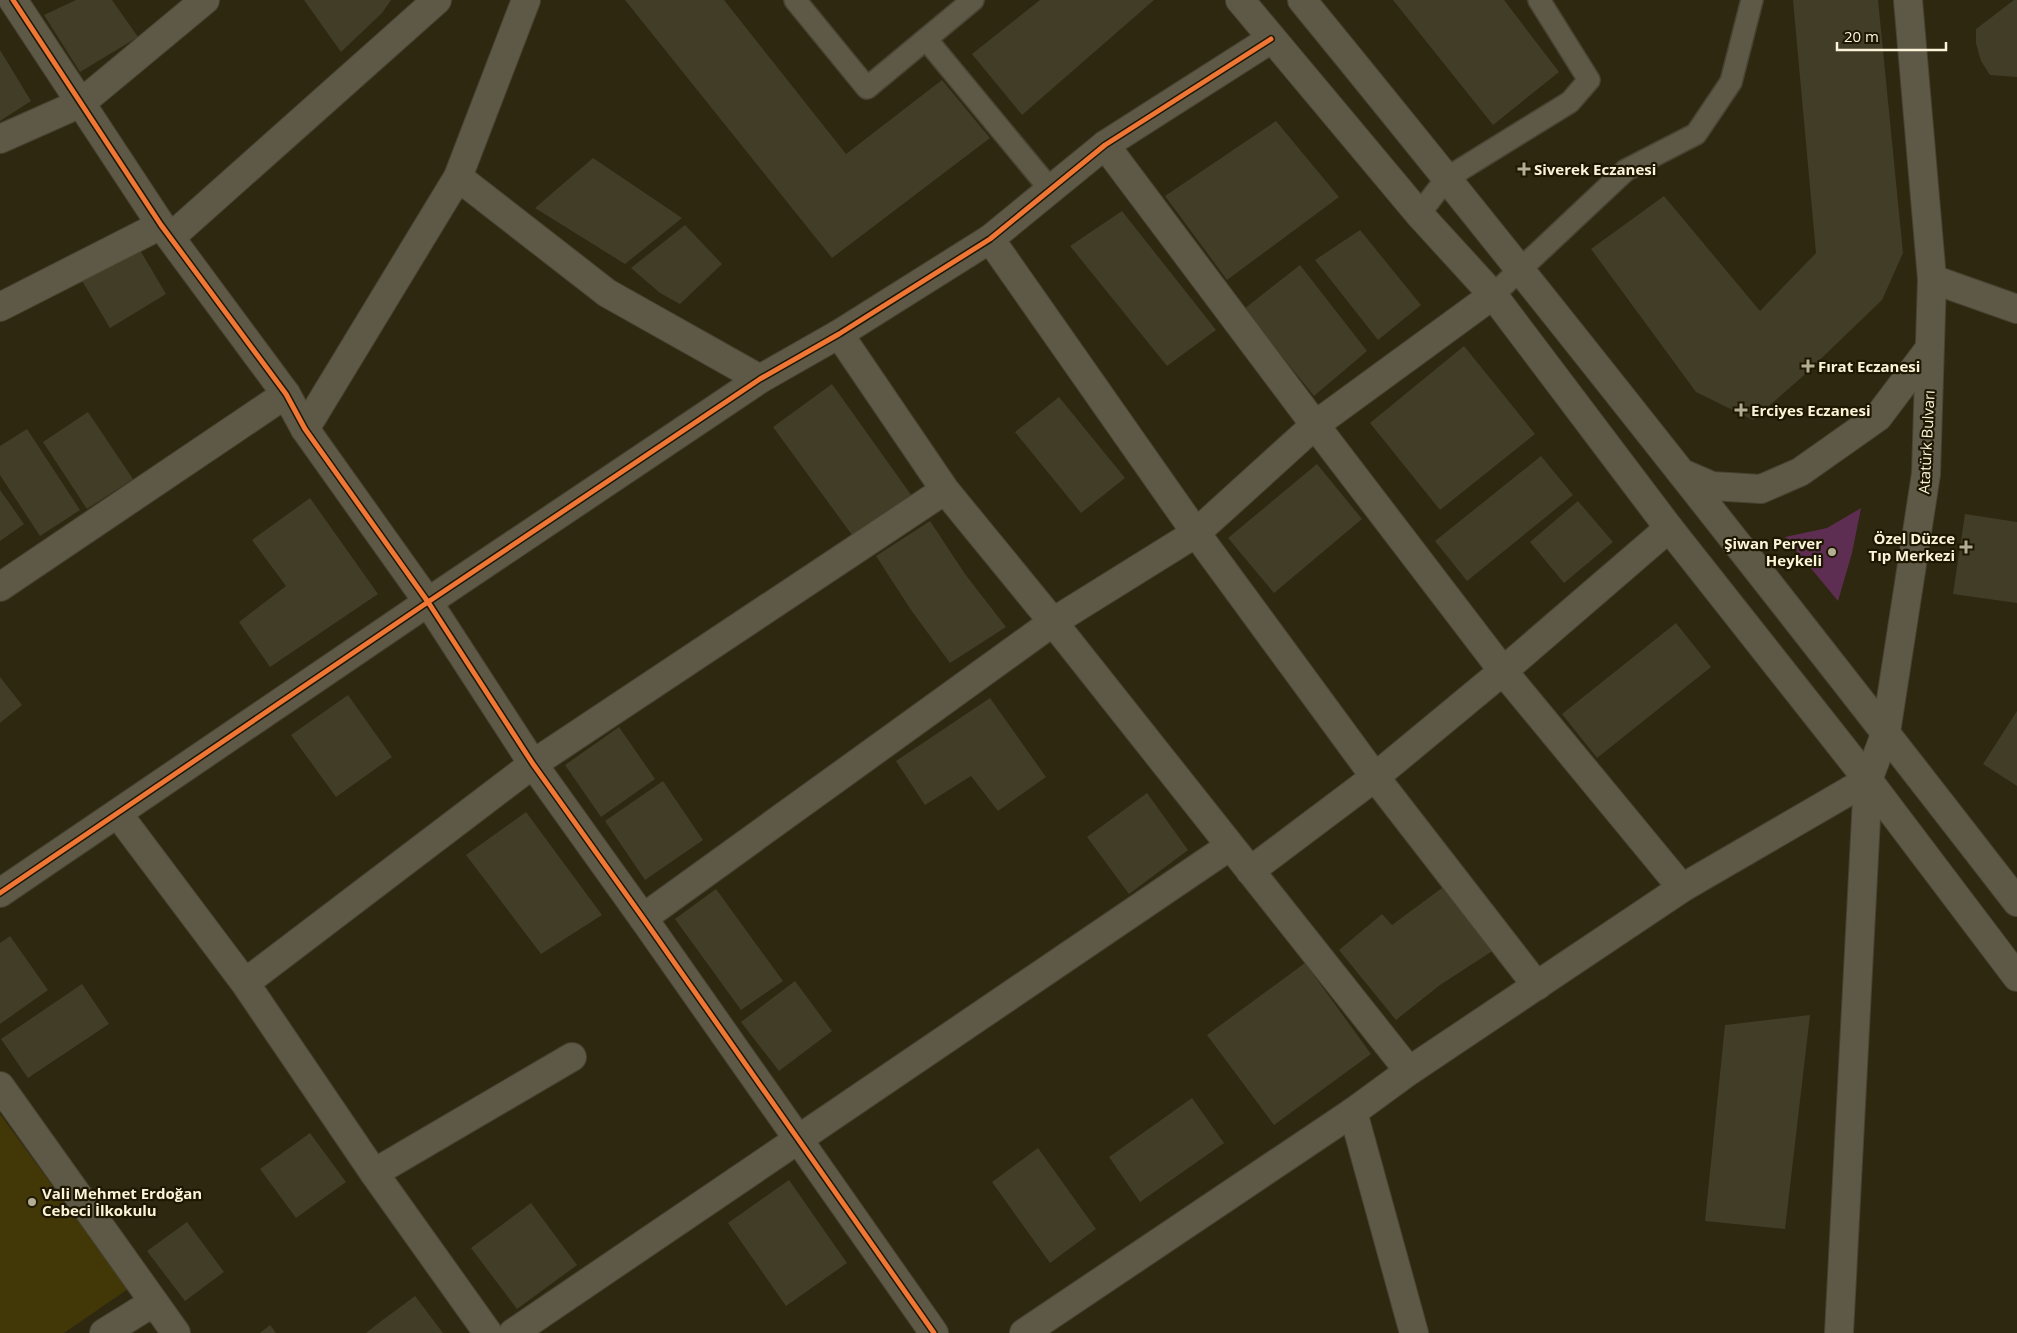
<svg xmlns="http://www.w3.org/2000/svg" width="2017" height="1333" font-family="'Open Sans',sans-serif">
  <rect width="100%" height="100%" fill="#2e2811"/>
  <path fill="#423707" d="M0,1114L128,1289L64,1333H0Z"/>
  <path fill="#5e2d52" d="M1861,508L1852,553L1838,601L1785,537L1827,528Z"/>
  <path fill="#423d27" d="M76,0H112L138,37L80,72L44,15Z
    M304,0H391L382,13L341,52Z
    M625,0H724L846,154L942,80L990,138L832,258Z
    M1040,0H1154L1022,115L972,54Z
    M1393,0H1504L1559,72L1493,125Z
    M1793,0H1878L1903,253L1882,300L1802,377L1753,420L1696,392L1591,249L1664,196L1760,311L1816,253Z
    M2014,0H2017V77L1990,75L1981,61L1976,43V29Z
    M0,50L31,101L0,121Z
    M1276,121L1339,197L1227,280L1165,196Z
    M593,158L682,218L625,264L535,208Z
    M1122,211L1216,330L1167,366L1070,246Z
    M685,225L722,264L680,304L660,293L631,268Z
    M1360,230L1421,305L1378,340L1315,260Z
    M137,245L166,294L110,328L81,279Z
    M1300,265L1367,351L1314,396L1244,309Z
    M1464,346L1535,434L1440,510L1370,423Z
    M832,384L914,499L855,539L773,427Z
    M1059,397L1125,478L1081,513L1015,432Z
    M88,412L133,479L87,509L43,442Z
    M27,429L80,510L40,536L0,475V446Z
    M1541,456L1573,495L1467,581L1435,541Z
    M1317,464L1362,519L1274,593L1228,538Z
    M0,490L24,524L0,541Z
    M310,498L378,594L270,667L239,622L286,586L252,540Z
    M1578,501L1613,542L1564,583L1530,542Z
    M1965,514L2017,522V603L1953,594Z
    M930,521L965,574L1006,627L950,663L911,610L876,556Z
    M1676,623L1711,667L1597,758L1562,714Z
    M0,677L22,705L0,723Z
    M348,695L392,757L336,797L291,735Z
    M990,698L1046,777L998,811L971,776L925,805L896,761Z
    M2017,711V786L1983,764Z
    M619,727L655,779L601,817L565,765Z
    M663,781L703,840L645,880L605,821Z
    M1147,793L1188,850L1129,894L1087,837Z
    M526,812L602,915L541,954L466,855Z
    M1442,888L1494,950L1440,985L1396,1020L1339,950L1382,914L1392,925Z
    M716,889L783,981L741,1010L675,919Z
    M10,936L48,990L0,1024V943Z
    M1305,963L1371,1054L1274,1125L1207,1035Z
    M795,981L832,1031L779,1071L741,1022Z
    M82,984L109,1024L28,1078L1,1039Z
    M1810,1015L1785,1229L1705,1221L1725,1025Z
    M1192,1098L1224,1143L1140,1202L1109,1157Z
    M310,1133L346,1182L296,1218L260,1169Z
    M1038,1148L1096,1229L1050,1263L992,1182Z
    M789,1180L847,1263L786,1306L728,1223Z
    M531,1203L577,1265L517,1309L471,1248Z
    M187,1222L224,1272L185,1301L147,1251Z
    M415,1296L443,1333H366L376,1325Z
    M270,1325L276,1333H260Z"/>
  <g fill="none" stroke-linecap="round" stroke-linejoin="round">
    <defs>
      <path id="lane" d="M795,0L867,88L973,0
        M926,39L1050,189
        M1419,214L1447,178L1570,102L1589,80L1539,0
        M1493,295L1626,170L1696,134L1731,82L1752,0"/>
      <path id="street" d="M0,139L81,103L205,0
        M1105,145L1315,425L1503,671L1682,888
        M458,177L607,293L760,379
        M171,237L437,0
        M990,239L1196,533L1375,777L1537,986
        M1932,279L2017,309
        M0,307L161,225
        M839,334L945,490L1053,622L1409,1071
        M305,429L458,177L526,0
        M0,587L286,394
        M118,814L245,983L374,1173L488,1333
        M1250,871L1375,777L1503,671L1669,528
        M643,918L1053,622L1196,533L1315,425L1493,295
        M245,983L533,764L945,490
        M0,1086L176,1333
        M1353,1112L1414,1333
        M374,1173L572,1057
        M104,1333L154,1302
        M513,1333L1230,846"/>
      <path id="secondary" d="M13,0L161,225L286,394L305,429L428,602L533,764L643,918L934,1333
        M1240,0L1419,214L1493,295L1669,528L1868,780L2017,977
        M1302,0C1545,297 1782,599 2017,902
        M1682,473L1712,486L1761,489L1800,472L1878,417L1930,348
        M0,893L428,602L760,379L839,334L990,239L1105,145L1271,39
        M1024,1333L1353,1112L1409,1071L1682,888L1868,780L1886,732L1926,474L1932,279L1908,0
        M1839,1333L1868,780"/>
    </defs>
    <use href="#lane" stroke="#484332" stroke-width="24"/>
    <use href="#street" stroke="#484332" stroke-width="30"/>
    <use href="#secondary" stroke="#484332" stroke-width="30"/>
    <use href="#lane" stroke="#5e5946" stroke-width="21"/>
    <use href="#street" stroke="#5e5946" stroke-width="28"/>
    <use href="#secondary" stroke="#5e5946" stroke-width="28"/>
    <defs>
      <path id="cycleway" d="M13,0L161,225L286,394L305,429L428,602L533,764L643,918L934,1333
        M0,893L428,602L760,379L839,334L990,239L1105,145L1271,39"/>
    </defs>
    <use href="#cycleway" stroke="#1e1803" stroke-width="8"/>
    <use href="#cycleway" stroke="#f07635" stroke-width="5"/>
  </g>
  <g fill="#b4ad93" stroke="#1e1803" stroke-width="2">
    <path d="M1521.5 161.5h5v5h5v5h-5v5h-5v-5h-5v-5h5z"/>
    <path d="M1805.5 358.5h5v5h5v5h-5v5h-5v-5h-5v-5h5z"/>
    <path d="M1738.5 402.5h5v5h5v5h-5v5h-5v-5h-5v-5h5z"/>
    <path d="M1963.5 539.5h5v5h5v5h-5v5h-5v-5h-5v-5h5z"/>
    <circle cx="1832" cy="552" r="5"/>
    <circle cx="32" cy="1202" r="5"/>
  </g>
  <g text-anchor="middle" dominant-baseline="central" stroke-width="4.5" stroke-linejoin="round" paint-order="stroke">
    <g font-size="15" font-weight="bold" fill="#fcf4d9" stroke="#1e1803" text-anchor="start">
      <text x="1534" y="169">Siverek Eczanesi</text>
      <text x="1818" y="366">Fırat Eczanesi</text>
      <text x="1751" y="410">Erciyes Eczanesi</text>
      <text x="1955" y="538" text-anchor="end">Özel Düzce<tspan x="1955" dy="17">Tıp Merkezi</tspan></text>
      <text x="1822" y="543" text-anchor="end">Şiwan Perver<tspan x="1822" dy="17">Heykeli</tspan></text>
      <text x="42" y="1193">Vali Mehmet Erdoğan<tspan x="42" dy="17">Cebeci İlkokulu</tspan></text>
    </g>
    <g font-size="15" fill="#fcf4d9" stroke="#1e1803">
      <text transform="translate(1926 442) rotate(-87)">Atatürk Bulvarı</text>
    </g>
  </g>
  <path d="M1837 42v8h109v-8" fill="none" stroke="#fcf4d9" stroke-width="2.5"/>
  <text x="1844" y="42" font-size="15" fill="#fcf4d9" stroke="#1e1803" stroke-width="4" paint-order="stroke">20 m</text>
</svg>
